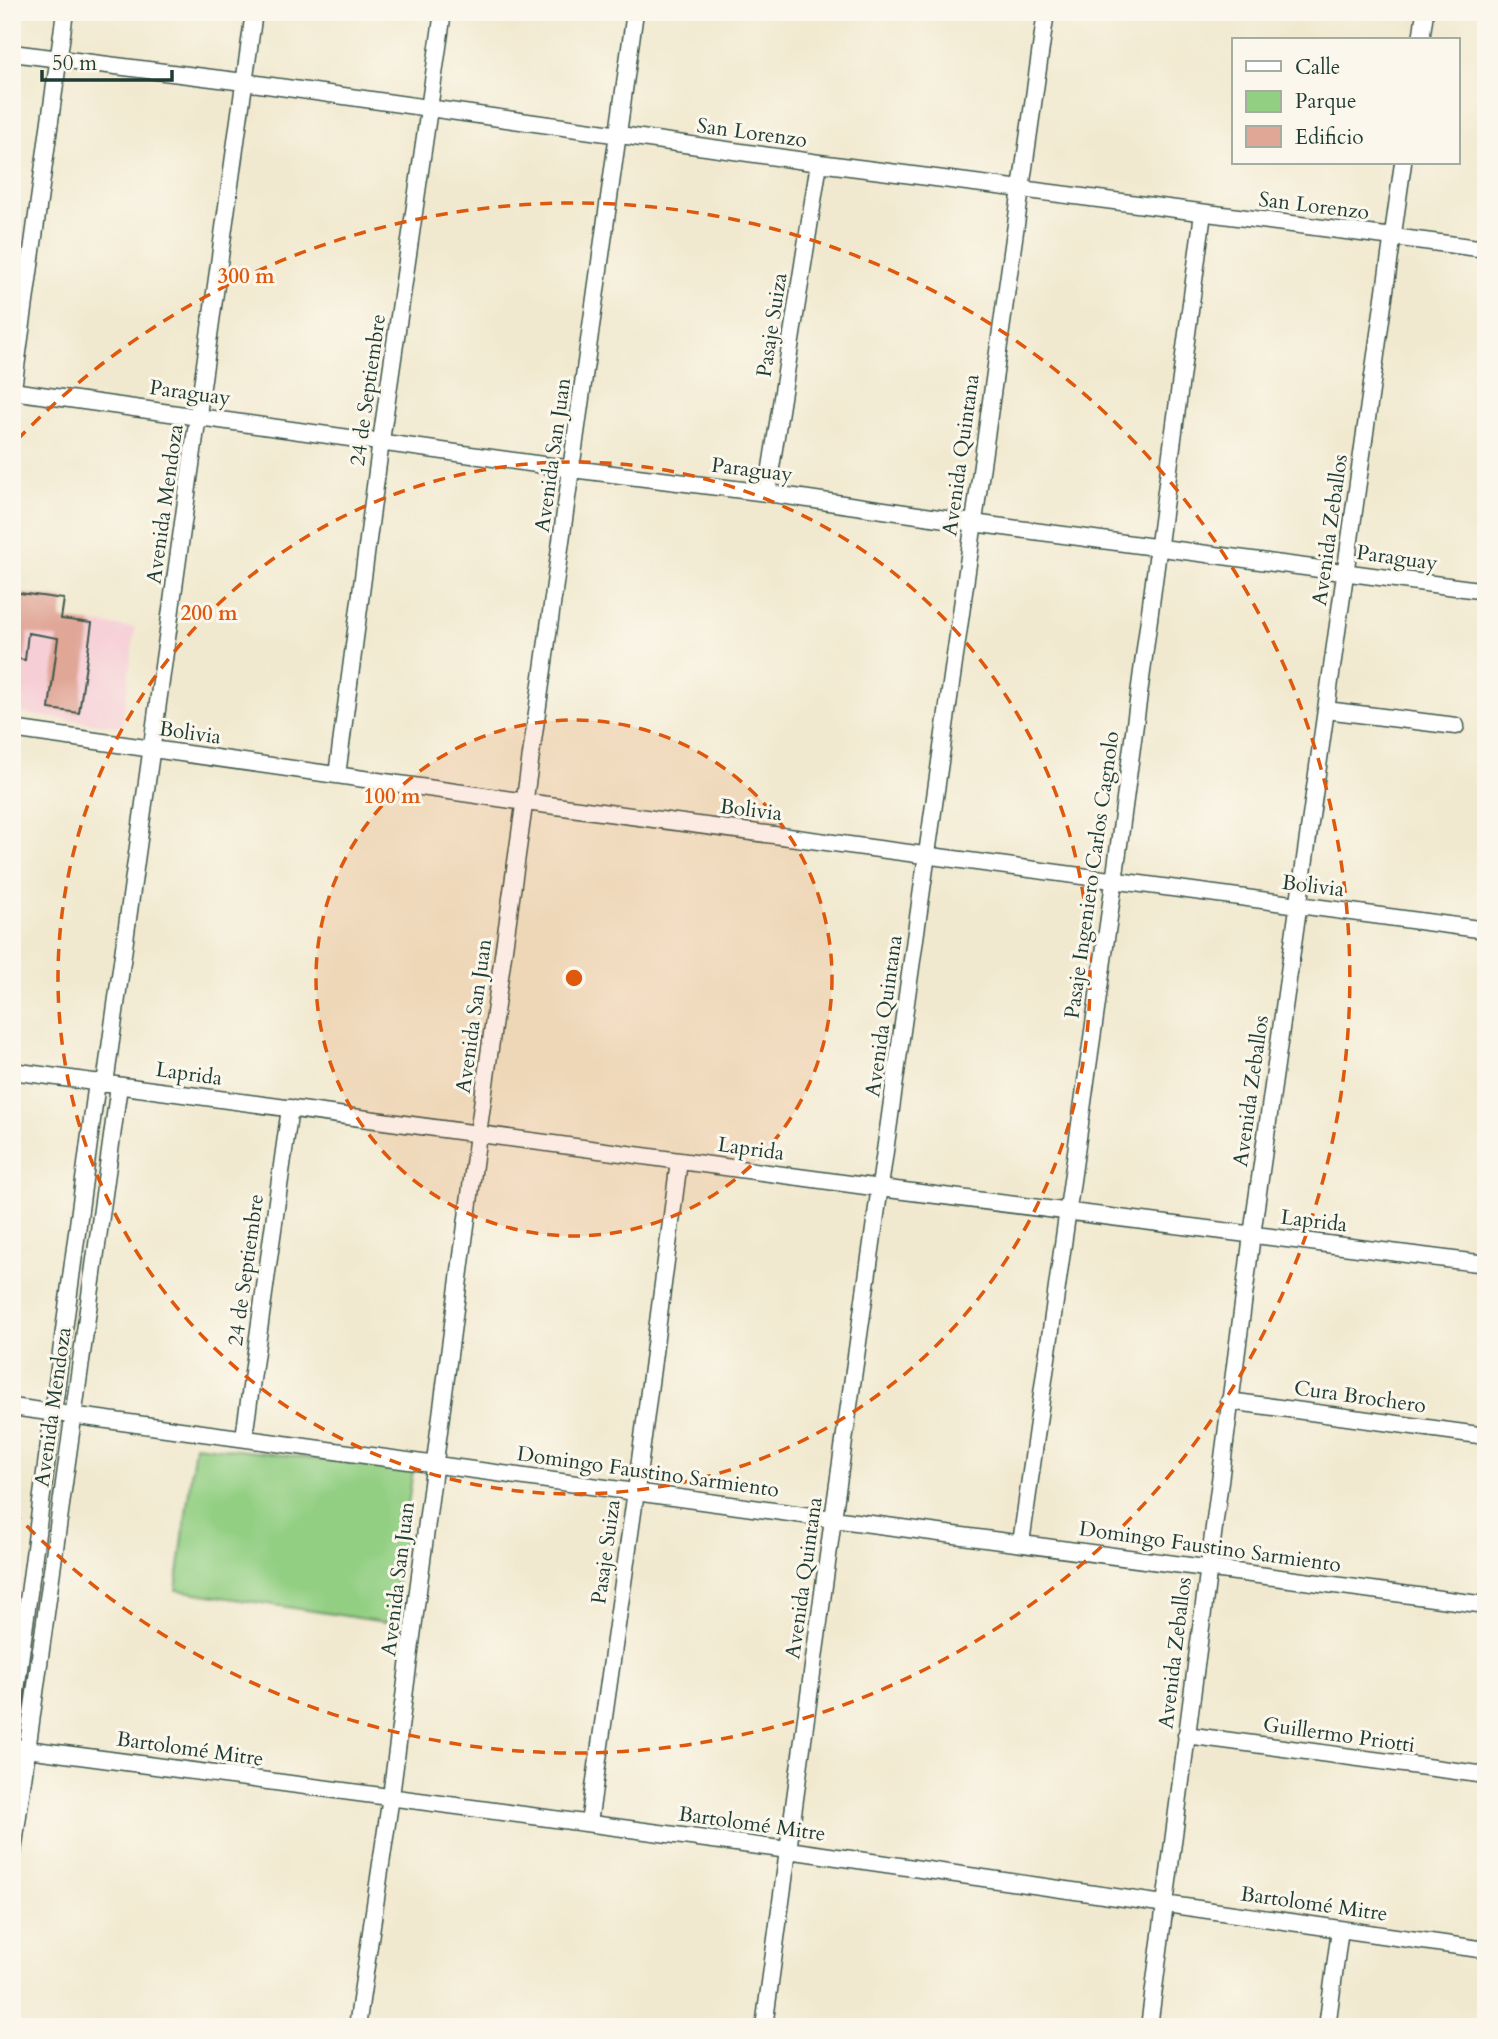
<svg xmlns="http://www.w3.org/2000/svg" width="1498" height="2039" font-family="Cardo,serif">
  <rect width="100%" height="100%" fill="#fbf7ec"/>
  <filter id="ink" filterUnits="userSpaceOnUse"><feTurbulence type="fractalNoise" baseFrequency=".0143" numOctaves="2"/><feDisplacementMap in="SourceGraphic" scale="14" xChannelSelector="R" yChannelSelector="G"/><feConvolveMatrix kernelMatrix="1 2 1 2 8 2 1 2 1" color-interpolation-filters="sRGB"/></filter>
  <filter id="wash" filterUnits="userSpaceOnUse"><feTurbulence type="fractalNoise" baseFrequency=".00686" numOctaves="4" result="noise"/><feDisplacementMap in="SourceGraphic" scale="28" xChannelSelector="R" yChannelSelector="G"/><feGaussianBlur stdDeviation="1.57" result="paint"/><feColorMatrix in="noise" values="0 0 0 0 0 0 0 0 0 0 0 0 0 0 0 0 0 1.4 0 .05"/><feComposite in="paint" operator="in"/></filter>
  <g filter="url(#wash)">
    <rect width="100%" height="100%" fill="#f1e9cf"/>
    <path fill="#f6cfd6" d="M12,592L64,599L61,619L135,628L122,727L12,712Z"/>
    <path fill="#93cf83" stroke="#59865c" stroke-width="2" d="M195,1445L413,1470L391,1623L176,1590Z"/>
    <g id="blocks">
      <path fill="#e0a696" d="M12,592L64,599L61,619L92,623L79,713L49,709L58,638L28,633L25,660L12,658Z"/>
    </g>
  </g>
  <g filter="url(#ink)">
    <use href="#blocks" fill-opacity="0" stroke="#3e574b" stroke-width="2"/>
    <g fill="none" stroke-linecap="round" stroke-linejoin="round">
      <defs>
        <path id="street" d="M1421,40L1425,12
          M12,53L244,82L819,163L1486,249
          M12,391L572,469L767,493L973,523L1486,591
          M12,396L65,12
          M767,493L819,163
          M1326,710L1456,726
          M12,729L526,802L1486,930
          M337,775L381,441L443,12
          M12,1071L880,1188L1486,1264
          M105,1084L254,12
          M1229,1401L1486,1436
          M12,1407L833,1519L1486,1605
          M244,1437L290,1108
          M1021,1543L1114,882L1203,213
          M12,1721L97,1082
          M1186,1735L1486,1775
          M12,1747L788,1850L1486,1950
          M589,1823L636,1491L679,1161
          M12,1859L119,1086
          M357,2027L391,1796L478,1134L635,12
          M764,2027L833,1519L1046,12
          M1149,2027L1252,1235L1403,163
          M1327,2027L1340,1929"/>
      </defs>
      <use href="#street" stroke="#3e574b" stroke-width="19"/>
      <use href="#street" stroke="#fff" stroke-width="16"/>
    </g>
  </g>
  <circle cx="574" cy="978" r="258" fill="#de580e" fill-opacity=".12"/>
  <g fill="none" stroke="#de580e" stroke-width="3.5" stroke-dasharray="12 9">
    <circle cx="574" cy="978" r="258"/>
    <circle cx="574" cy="978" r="516"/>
    <path d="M17 440A775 775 0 1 1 17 1516"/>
  </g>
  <g text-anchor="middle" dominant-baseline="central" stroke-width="6" stroke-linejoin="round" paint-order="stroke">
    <g font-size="21" fill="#1f3d34" stroke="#fbf7ec">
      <text transform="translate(752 133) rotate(8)">San Lorenzo</text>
      <text transform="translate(1314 206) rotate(7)">San Lorenzo</text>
      <text transform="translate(772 325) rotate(-81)">Pasaje Suiza</text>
      <text transform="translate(368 390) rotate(-82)">24 de Septiembre</text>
      <text transform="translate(190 393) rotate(8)">Paraguay</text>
      <text transform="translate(553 455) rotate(-82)">Avenida San Juan</text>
      <text transform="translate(961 455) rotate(-82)">Avenida Quintana</text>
      <text transform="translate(752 470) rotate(7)">Paraguay</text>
      <text transform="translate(165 504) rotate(-82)">Avenida Mendoza</text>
      <text transform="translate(1330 530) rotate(-82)">Avenida Zeballos</text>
      <text transform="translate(1397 558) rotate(8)">Paraguay</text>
      <text transform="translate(190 733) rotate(8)">Bolivia</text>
      <text transform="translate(751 810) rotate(7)">Bolivia</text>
      <text transform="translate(1092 875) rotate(-82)">Pasaje Ingeniero Carlos Cagnolo</text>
      <text transform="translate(1313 886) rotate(7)">Bolivia</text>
      <text transform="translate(474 1016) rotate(-82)">Avenida San Juan</text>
      <text transform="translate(884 1016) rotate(-82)">Avenida Quintana</text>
      <text transform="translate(189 1074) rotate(8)">Laprida</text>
      <text transform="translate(1251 1091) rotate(-82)">Avenida Zeballos</text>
      <text transform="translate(751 1149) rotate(8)">Laprida</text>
      <text transform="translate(1314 1221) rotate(7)">Laprida</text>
      <text transform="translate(246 1270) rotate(-82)">24 de Septiembre</text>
      <text transform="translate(1360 1397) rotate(8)">Cura Brochero</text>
      <text transform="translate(53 1407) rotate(-82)">Avenida Mendoza</text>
      <text transform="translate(648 1472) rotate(8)">Domingo Faustino Sarmiento</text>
      <text transform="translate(1210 1547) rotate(8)">Domingo Faustino Sarmiento</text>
      <text transform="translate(606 1552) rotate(-82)">Pasaje Suiza</text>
      <text transform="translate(804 1578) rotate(-82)">Avenida Quintana</text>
      <text transform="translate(398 1579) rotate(-83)">Avenida San Juan</text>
      <text transform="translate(1175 1653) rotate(-83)">Avenida Zeballos</text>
      <text transform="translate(1339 1735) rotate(8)">Guillermo Priotti</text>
      <text transform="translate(190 1749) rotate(8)">Bartolomé Mitre</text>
      <text transform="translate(752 1824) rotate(8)">Bartolomé Mitre</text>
      <text transform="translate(1314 1904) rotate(8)">Bartolomé Mitre</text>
    </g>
  </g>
  <circle cx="574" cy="978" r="10" fill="#de580e" stroke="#fbf7ec" stroke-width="3.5"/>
  <g font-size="21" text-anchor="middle" font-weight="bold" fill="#de580e" stroke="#fbf7ec" stroke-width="6" stroke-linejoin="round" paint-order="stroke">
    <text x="246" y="283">300 m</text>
    <text x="209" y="620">200 m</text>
    <text x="392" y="803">100 m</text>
  </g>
  <rect width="1498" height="2039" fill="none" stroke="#fbf7ec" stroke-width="42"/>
  <rect x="1232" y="38" width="228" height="126" fill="#fbf7ec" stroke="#a3ada2" stroke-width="2"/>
  <rect x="1246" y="61" width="35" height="10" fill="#ffffff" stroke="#a3ada2" stroke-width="2"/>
  <text x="1295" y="74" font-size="21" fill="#1f3d34">Calle</text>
  <rect x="1246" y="91" width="35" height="21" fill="#93cf83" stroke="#a3ada2" stroke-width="2"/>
  <text x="1295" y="108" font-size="21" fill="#1f3d34">Parque</text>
  <rect x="1246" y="126" width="35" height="21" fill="#e0a696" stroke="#a3ada2" stroke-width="2"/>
  <text x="1295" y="144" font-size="21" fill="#1f3d34">Edificio</text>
  <path d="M42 70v10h130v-10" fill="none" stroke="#1f3d34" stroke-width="3.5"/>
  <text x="52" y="70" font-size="21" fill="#1f3d34" stroke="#fbf7ec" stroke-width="5" paint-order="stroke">50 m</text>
</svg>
